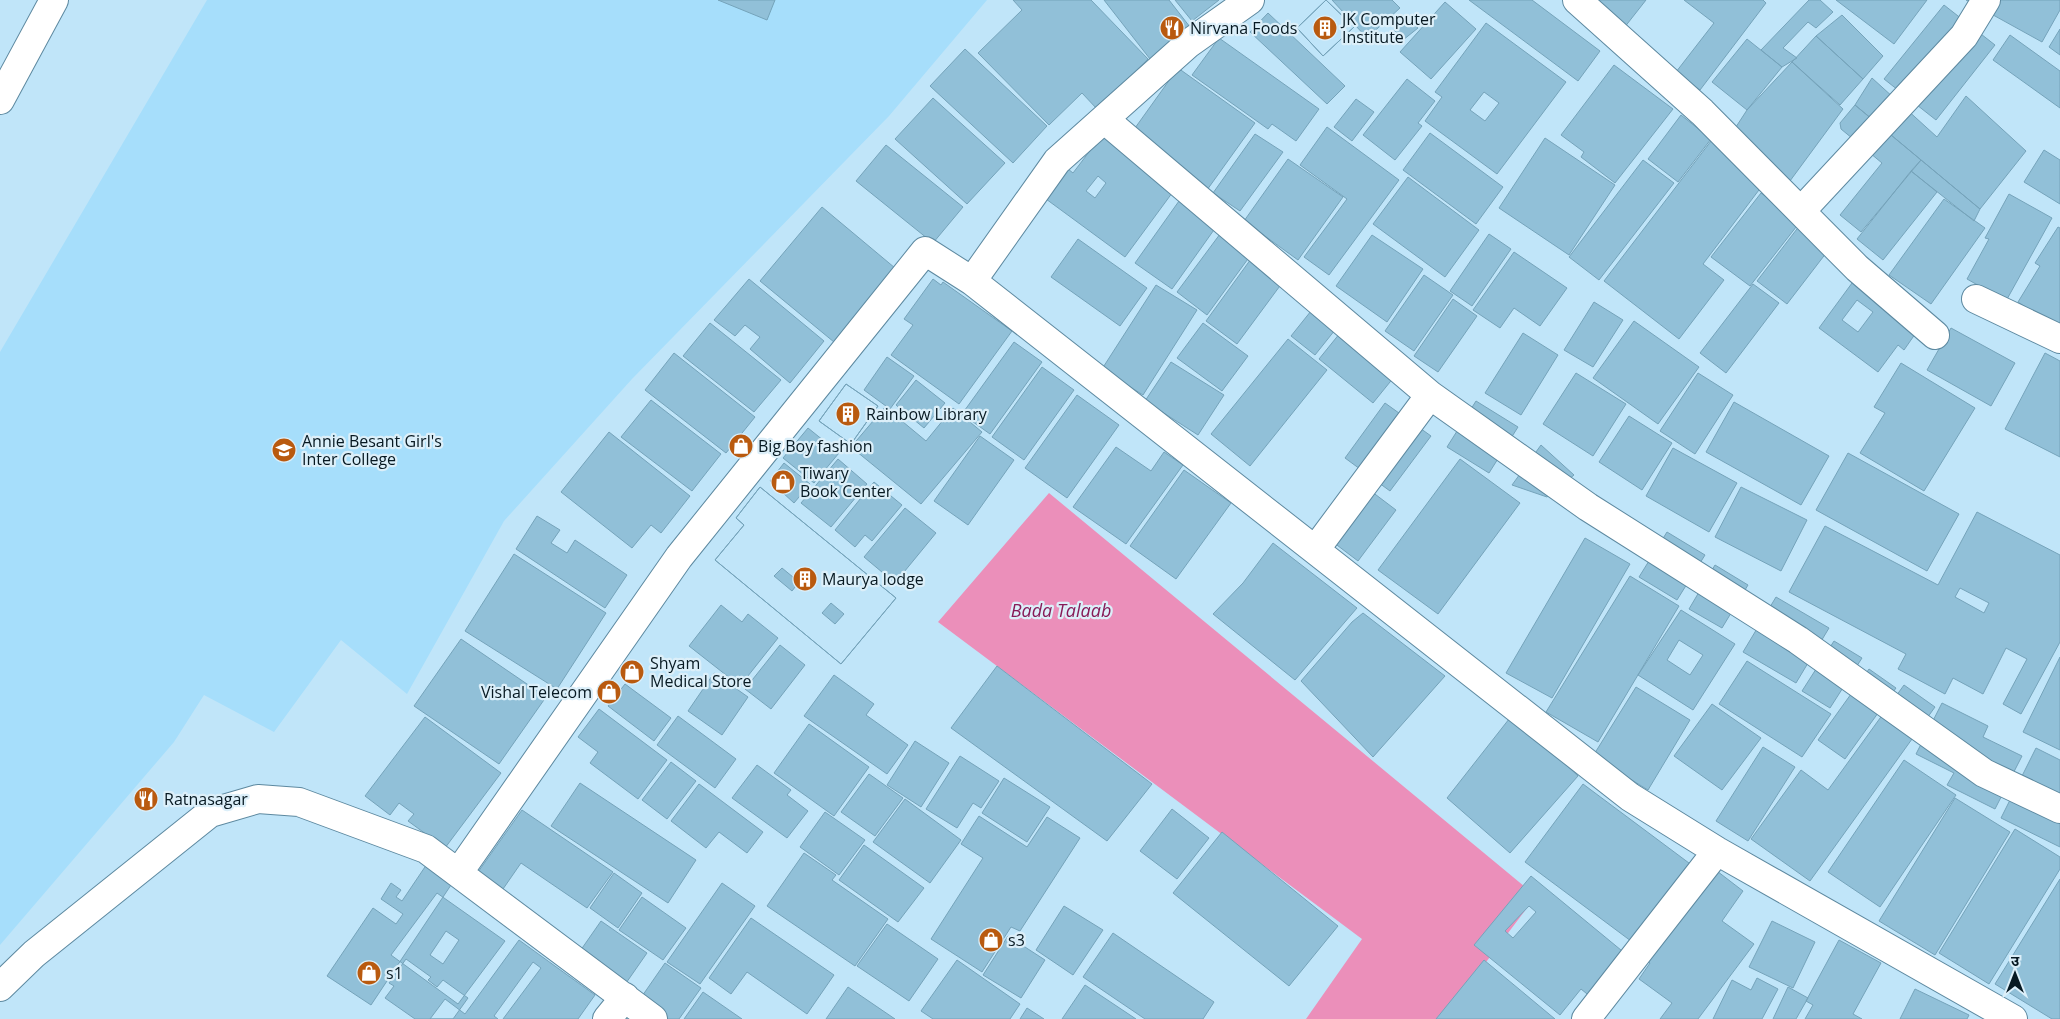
<svg xmlns="http://www.w3.org/2000/svg" width="2060" height="1019" font-family="'Open Sans','Noto Sans Devanagari',sans-serif">
  <rect width="100%" height="100%" fill="#c0e5f9"/>
  <path fill="#a6defb" d="M207,0H987L889,116L632,379L504,521L407,694L341,640L274,732L204,695L174,742L0,945V352Z"/>
  <path fill="#eb8fba" d="M1049,493L1536,896L1443,1019H1306L1362,939L938,622Z"/>
  <path fill="#91c0d8" stroke="#75a3ba" fill-rule="evenodd" d="M718,0H775L767,20Z
    M1013,0H1091L1148,59L1097,109L1082,93L1049,125L978,53L1022,10Z
    M1104,0H1169L1190,27L1150,59Z
    M1175,0H1219L1192,21Z
    M1326,0L1354,27L1323,56L1297,28Z
    M1326,0L1354,27L1323,56L1297,28Z
    M1332,0H1392L1400,8L1367,38Z
    M1469,0H1532L1600,51L1578,81Z
    M1587,0H1646L1624,28Z
    M1684,0H1763L1766,3L1700,90L1676,72L1714,23Z
    M1809,0H1820L1833,12L1816,28L1808,22L1783,48L1797,58L1782,67L1761,50Z
    M1836,0H1927L1894,44Z
    M1966,0H2060V10L2042,42Z
    M1445,2L1476,29L1431,79L1400,52Z
    M1944,5L1995,45L1936,120L1884,79Z
    M1268,13L1345,86L1327,104L1250,32Z
    M1842,15L1883,56L1863,79L1816,36Z
    M1408,17L1418,28L1403,40L1394,30Z
    M1486,23L1566,82L1497,174L1425,121L1442,97L1435,92ZM1484,92L1499,103L1485,121L1470,110Z
    M2060,29V55L2049,47Z
    M2010,35L2060,71V108L1993,60Z
    M1816,36L1863,79L1840,105L1792,62Z
    M1219,38L1319,109L1296,141L1272,124L1268,129L1192,75Z
    M1747,39L1782,67L1747,110L1712,82Z
    M965,49L1047,126L1013,163L930,86Z
    M1792,62L1843,109L1787,185L1732,133L1747,110Z
    M1614,65L1673,109L1615,183L1581,157L1584,152L1561,135Z
    M1178,68L1255,123L1207,190L1130,135Z
    M1872,78L1937,137L1966,96L2026,151L1980,209L1855,105Z
    M1407,79L1435,101L1418,123L1422,126L1395,160L1363,135Z
    M933,98L1005,163L967,204L895,139Z
    M1356,99L1374,112L1352,141L1334,127Z
    M1855,105L1921,160L1861,232L1840,215L1882,163L1841,129L1840,123Z
    M1681,115L1711,139L1678,182L1648,159Z
    M1327,127L1399,180L1329,275L1304,257L1347,199L1300,165Z
    M1105,131L1178,185L1125,257L1046,199L1068,169L1073,173ZM1098,176L1106,183L1095,198L1086,191Z
    M1430,133L1503,187L1476,224L1403,170Z
    M1255,134L1283,152L1240,211L1213,193Z
    M1545,138L1615,185L1569,255L1499,208Z
    M1711,141L1765,182L1703,264L1724,280L1679,339L1604,281Z
    M886,145L963,207L933,243L856,181Z
    M2044,150L2060,160V204L2024,182Z
    M1288,159L1343,197L1298,260L1244,221Z
    M1643,160L1674,183L1599,280L1569,257Z
    M1921,160L1980,209L1974,221L1911,171Z
    M1911,171L1937,192L1883,260L1857,239Z
    M1408,177L1479,230L1445,277L1373,224Z
    M1761,193L1800,222L1750,286L1711,257Z
    M2009,194L2052,218L2006,301L1967,279L1989,239L1985,238Z
    M1944,199L1985,228L1931,304L1889,275Z
    M1179,201L1216,227L1172,289L1135,263Z
    M822,207L901,273L840,347L760,281Z
    M1800,225L1830,248L1787,304L1757,281Z
    M2058,227L2060,228V329L2018,302L2040,266L2035,263Z
    M1223,230L1253,252L1207,315L1177,292Z
    M1489,234L1511,249L1472,306L1450,291Z
    M1372,235L1423,269L1387,322L1336,286Z
    M1078,239L1147,288L1120,326L1051,277Z
    M1256,252L1288,275L1237,344L1206,321Z
    M1514,252L1567,288L1540,326L1514,308L1500,328L1473,310Z
    M1424,275L1453,295L1414,351L1385,331Z
    M749,279L824,341L790,383L750,349L760,337L745,325L735,336L714,320Z
    M933,279L941,285L943,282L1012,331L959,404L891,355L913,325L904,319Z
    M1855,279L1920,327L1904,350L1898,345L1878,372L1819,328ZM1857,300L1873,312L1858,332L1842,320Z
    M1753,284L1779,303L1726,373L1700,353Z
    M1156,285L1197,310L1143,395L1102,369Z
    M1453,299L1477,316L1438,372L1414,356Z
    M1594,302L1623,320L1593,367L1564,350Z
    M1315,306L1339,325L1315,355L1291,336Z
    M1353,317L1407,361L1373,403L1319,359Z
    M1634,321L1699,367L1658,424L1593,378Z
    M710,323L781,380L754,412L683,356Z
    M1203,323L1248,356L1222,391L1177,358Z
    M1951,328L2015,363L1991,406L1927,370Z
    M1523,333L1558,355L1521,415L1485,393Z
    M1288,339L1327,370L1250,466L1211,434Z
    M1014,342L1042,362L990,434L962,414Z
    M674,353L755,417L726,453L645,390Z
    M2045,353L2060,361V457L2005,429Z
    M887,357L914,376L890,409L864,390Z
    M1171,362L1224,395L1198,435L1145,401Z
    M1901,363L1975,408L1924,491L1860,453L1885,413L1874,407Z
    M1042,367L1074,390L1024,460L992,437Z
    M1576,373L1626,404L1593,456L1543,424Z
    M1698,373L1733,395L1695,454L1660,431Z
    M916,380L945,403L924,428L896,405Z
    M846,384L878,406L851,444L819,421Z
    M846,384L878,406L851,444L819,421Z
    M1077,395L1119,425L1067,498L1025,468Z
    M651,400L721,454L692,491L621,437Z
    M1476,401L1518,427L1489,473L1447,447Z
    M1734,402L1829,456L1801,505L1706,452Z
    M1385,403L1431,436L1390,491L1345,458Z
    M885,407L926,441L953,408L982,432L921,504L851,447Z
    M1629,416L1672,443L1642,490L1599,462Z
    M808,428L839,453L814,483L783,458Z
    M609,432L690,496L661,533L651,525L632,548L561,492Z
    M980,436L1014,460L968,525L934,501Z
    M1541,445L1574,475L1547,497L1512,485Z
    M1116,447L1151,471L1164,452L1183,465L1126,544L1073,507Z
    M1673,448L1737,483L1709,532L1646,496Z
    M1848,453L1959,514L1927,571L1816,510Z
    M838,459L867,484L831,527L801,503Z
    M1460,459L1520,503L1438,614L1378,570Z
    M784,463L810,484L794,503L770,481Z
    M1184,470L1231,503L1176,579L1130,546Z
    M1355,479L1396,510L1358,561L1317,530Z
    M874,482L902,505L872,541L865,535L855,547L835,530Z
    M760,487L896,598L841,664L715,560L744,525L736,518ZM782,568L799,582L792,591L774,576ZM831,603L844,614L835,624L822,613Z
    M760,487L896,598L841,664L715,560L744,525L736,518Z
    M1741,487L1807,520L1781,571L1715,537Z
    M905,508L936,533L895,583L864,557Z
    M1977,512L2060,555V642L2021,714L2003,704L2027,659L2006,648L1983,694L1953,678L1945,694L1898,669L1906,654L1789,592L1825,526L1938,585ZM1960,588L1989,603L1984,613L1955,597Z
    M537,516L560,530L551,543L567,553L575,540L627,575L605,608L516,549Z
    M1667,532L1705,555L1677,600L1639,577Z
    M1585,538L1630,564L1552,698L1506,673Z
    M1273,543L1357,608L1295,680L1213,614L1243,583Z
    M514,554L606,613L557,689L465,631Z
    M1715,565L1748,585L1722,628L1689,609Z
    M1630,576L1679,606L1598,742L1546,712Z
    M1776,597L1829,628L1796,683L1743,652Z
    M721,605L742,622L748,614L778,638L740,686L689,646Z
    M1681,610L1735,644L1693,710L1638,675ZM1679,640L1703,655L1690,675L1667,660Z
    M1363,613L1445,676L1373,757L1301,681L1352,622Z
    M461,639L546,697L499,764L414,706Z
    M1834,641L1862,658L1830,708L1802,691Z
    M780,645L805,665L771,709L745,689Z
    M2060,657V750L2023,732Z
    M1747,661L1831,714L1802,757L1719,704Z
    M997,666L1152,784L1107,841L951,728Z
    M1869,669L1896,688L1845,759L1818,740Z
    M714,673L748,697L722,735L688,711Z
    M834,675L874,704L866,715L908,745L887,774L804,716Z
    M625,684L671,718L654,741L608,706Z
    M1904,685L1935,707L1810,881L1751,839L1801,770L1828,790Z
    M1636,687L1690,720L1648,790L1593,756Z
    M1942,703L1988,726L1983,737L2022,756L1995,809L1947,785L1954,773L1916,754Z
    M1712,704L1761,738L1722,790L1674,756Z
    M599,709L667,760L638,799L590,763L598,752L578,737Z
    M1513,714L1578,776L1510,853L1447,798Z
    M678,716L736,759L715,788L657,745Z
    M425,717L501,773L445,848L408,821L414,814L399,803L390,815L365,796Z
    M809,724L869,767L834,816L774,773Z
    M915,741L949,763L921,807L887,785Z
    M1763,747L1795,767L1748,841L1716,821Z
    M2036,748L2060,760V847L2001,818Z
    M960,756L999,781L981,808L973,803L957,828L926,809Z
    M1904,760L1956,795L1880,907L1828,872Z
    M671,762L696,781L667,819L642,800Z
    M757,765L791,790L787,795L808,811L787,838L732,798Z
    M869,774L903,798L875,836L841,812Z
    M1004,778L1050,807L1027,842L982,813Z
    M580,783L696,860L668,903L551,826Z
    M699,784L763,832L747,853L719,832L706,848L671,821Z
    M1583,784L1697,869L1639,947L1525,862Z
    M1955,798L2010,832L1935,955L1879,921Z
    M905,799L961,840L930,883L873,842Z
    M1172,809L1209,838L1177,879L1140,851Z
    M522,810L613,872L587,908L521,863L503,889L478,872Z
    M825,812L865,840L839,875L800,847Z
    M979,816L1027,847L1047,817L1080,838L1020,931L1011,927L982,972L931,939L983,858L961,844Z
    M2015,829L2060,857V869L1989,984L1939,953Z
    M1222,832L1338,926L1289,986L1173,893Z
    M864,845L924,888L898,922L839,880Z
    M804,853L836,875L832,880L888,919L855,966L767,906Z
    M431,858L457,876L371,1005L327,976L373,908L396,924L403,914L381,899L391,883L401,890L396,897L402,901Z
    M1713,868L1743,891L1722,921L1754,944L1698,1019H1660L1672,1003L1639,979L1650,963L1644,959Z
    M614,873L642,893L618,928L590,908Z
    M1531,876L1627,955L1592,998L1581,989L1560,1015L1474,945ZM1529,906L1536,912L1513,938L1505,931Z
    M2060,879V1019H2052L1995,984Z
    M722,883L755,906L700,984L667,962Z
    M437,893L505,941L458,1004L391,955ZM446,931L459,940L443,964L430,955Z
    M642,897L686,928L663,960L619,930Z
    M1064,906L1103,930L1073,975L1036,950Z
    M751,918L834,975L807,1014L747,972L731,994L709,978Z
    M601,921L647,953L624,986L578,954Z
    M1772,921L1815,942L1793,988L1749,967Z
    M887,924L938,959L909,1001L857,966Z
    M1113,933L1214,1002L1203,1019H1145L1083,977Z
    M1008,936L1045,960L1021,998L983,975Z
    M519,940L595,995L578,1019H503L541,968L533,962L494,1016L498,1019H430L445,999L465,1014Z
    M1839,940L1881,963L1853,1014L1862,1019H1805L1813,1005L1806,1001Z
    M406,959L431,977L428,980L437,987L443,980L468,998L453,1019H415L385,998L394,986L389,983Z
    M957,960L1020,1004L1010,1019H933L921,1011Z
    M1484,960L1555,1019H1436Z
    M665,963L701,988L679,1019H662L638,1002Z
    M1757,978L1778,989L1762,1019H1713L1732,980L1751,990Z
    M1085,985L1136,1019H1062Z
    M848,987L895,1019H826Z
    M1788,987L1808,998L1796,1019H1773Z
    M1915,989L1969,1015L1967,1019H1900Z
    M703,992L742,1019H684Z
    M1027,1008L1044,1019H1020Z"/>
  <g fill="none" stroke-linecap="round" stroke-linejoin="round">
    <defs>
      <path id="minor" d="M1577,0L1702,112L1857,268L1935,335
        M0,100L54,0
        M1104,119L1430,395L1588,507L1798,640L1984,773L2060,809
        M1801,211L1964,36L1986,0
        M972,281L1630,797L1717,851L2013,1019
        M1976,299L2060,339
        M1315,550L1430,395
        M459,872L679,557L925,251L972,281L1057,161L1188,44L1250,0
        M0,987L34,954L210,813L258,799L299,802L426,849L653,1019
        M607,1019L625,997
        M1586,1019L1717,851"/>
    </defs>
    <use href="#minor" stroke="#5d89a0" stroke-width="30"/>
    <use href="#minor" stroke="#fff" stroke-width="28"/>
  </g>
  <defs>
    <symbol id="restaurant-disc" viewBox="-11 -11 22 22"><circle r="9.5" fill="#b95a0f" stroke="#dceff9"/><path d="M-5-6h1v4h1v-4h1v4h1v-4h1v5L-1.5 .5V6h-2V.5L-5-1ZM5-6V6H3V1.5H1.5Q1.5-4 5-6Z" fill="#fff"/></symbol>
    <symbol id="building-disc" viewBox="-11 -11 22 22"><circle r="9.5" fill="#b95a0f" stroke="#dceff9"/><path d="M-4-6H4V6H1V3H-1V6H-4ZM-2.5-4.3h1.7v1.8h-1.7ZM.8-4.3h1.7v1.8H.8ZM-2.5-1h1.7V.8h-1.7ZM.8-1h1.7V.8H.8Z" fill="#fff"/></symbol>
    <symbol id="shop-disc" viewBox="-11 -11 22 22"><circle r="9.5" fill="#b95a0f" stroke="#dceff9"/><path d="M-5-2.5h2.3a2.7 3.5 0 0 1 5.4 0H5L5.5 6h-11ZM-1.5-2.5h3a1.5 2.3 0 0 0-3 0Z" fill="#fff"/></symbol>
    <symbol id="school-disc" viewBox="-11 -11 22 22"><circle r="9.5" fill="#b95a0f" stroke="#dceff9"/><path d="M0-5L7-2L0 1L-7-2ZM-4 1L0 2.5L4 1V4Q0 6-4 4Z" fill="#fff"/></symbol>
  </defs>
  <g fill-rule="evenodd">
    <use href="#restaurant-disc" x="1158" y="14" width="28" height="28"/>
    <use href="#building-disc" x="1311" y="14" width="28" height="28"/>
    <use href="#building-disc" x="834" y="400" width="28" height="28"/>
    <use href="#shop-disc" x="727" y="432" width="28" height="28"/>
    <use href="#school-disc" x="270" y="436" width="28" height="28"/>
    <use href="#shop-disc" x="769" y="468" width="28" height="28"/>
    <use href="#building-disc" x="791" y="565" width="28" height="28"/>
    <use href="#shop-disc" x="618" y="658" width="28" height="28"/>
    <use href="#shop-disc" x="595" y="678" width="28" height="28"/>
    <use href="#restaurant-disc" x="132" y="785" width="28" height="28"/>
    <use href="#shop-disc" x="977" y="926" width="28" height="28"/>
    <use href="#shop-disc" x="355" y="959" width="28" height="28"/>
  </g>
  <g text-anchor="middle" dominant-baseline="central" stroke-width="4.5" stroke-linejoin="round" paint-order="stroke">
    <g font-size="16" fill="#071922" stroke="#dceff9" text-anchor="start">
      <text x="1342" y="19">JK Computer<tspan x="1342" dy="18">Institute</tspan></text>
      <text x="1190" y="28">Nirvana Foods</text>
      <text x="866" y="414">Rainbow Library</text>
      <text x="302" y="441">Annie Besant Girl's<tspan x="302" dy="18">Inter College</tspan></text>
      <text x="758" y="446">Big Boy fashion</text>
      <text x="800" y="473">Tiwary<tspan x="800" dy="18">Book Center</tspan></text>
      <text x="822" y="579">Maurya lodge</text>
      <text x="650" y="663">Shyam<tspan x="650" dy="18">Medical Store</tspan></text>
      <text x="592" y="692" text-anchor="end">Vishal Telecom</text>
      <text x="164" y="799">Ratnasagar</text>
      <text x="1008" y="940">s3</text>
      <text x="386" y="973">s1</text>
    </g>
    <g font-size="18" font-style="italic" fill="#871b58" stroke="#dceff9">
      <text x="1061" y="610">Bada Talaab</text>
    </g>
  </g>
  <g transform="translate(2015 974)" stroke="#dceff9" stroke-width="4" paint-order="stroke">
  <path d="M0-4L9 19L0 12L-9 19Z" fill="#071922"/>
  <text y="-8" font-size="14" font-weight="bold" text-anchor="middle" fill="#071922">उ</text>
  </g>
</svg>
